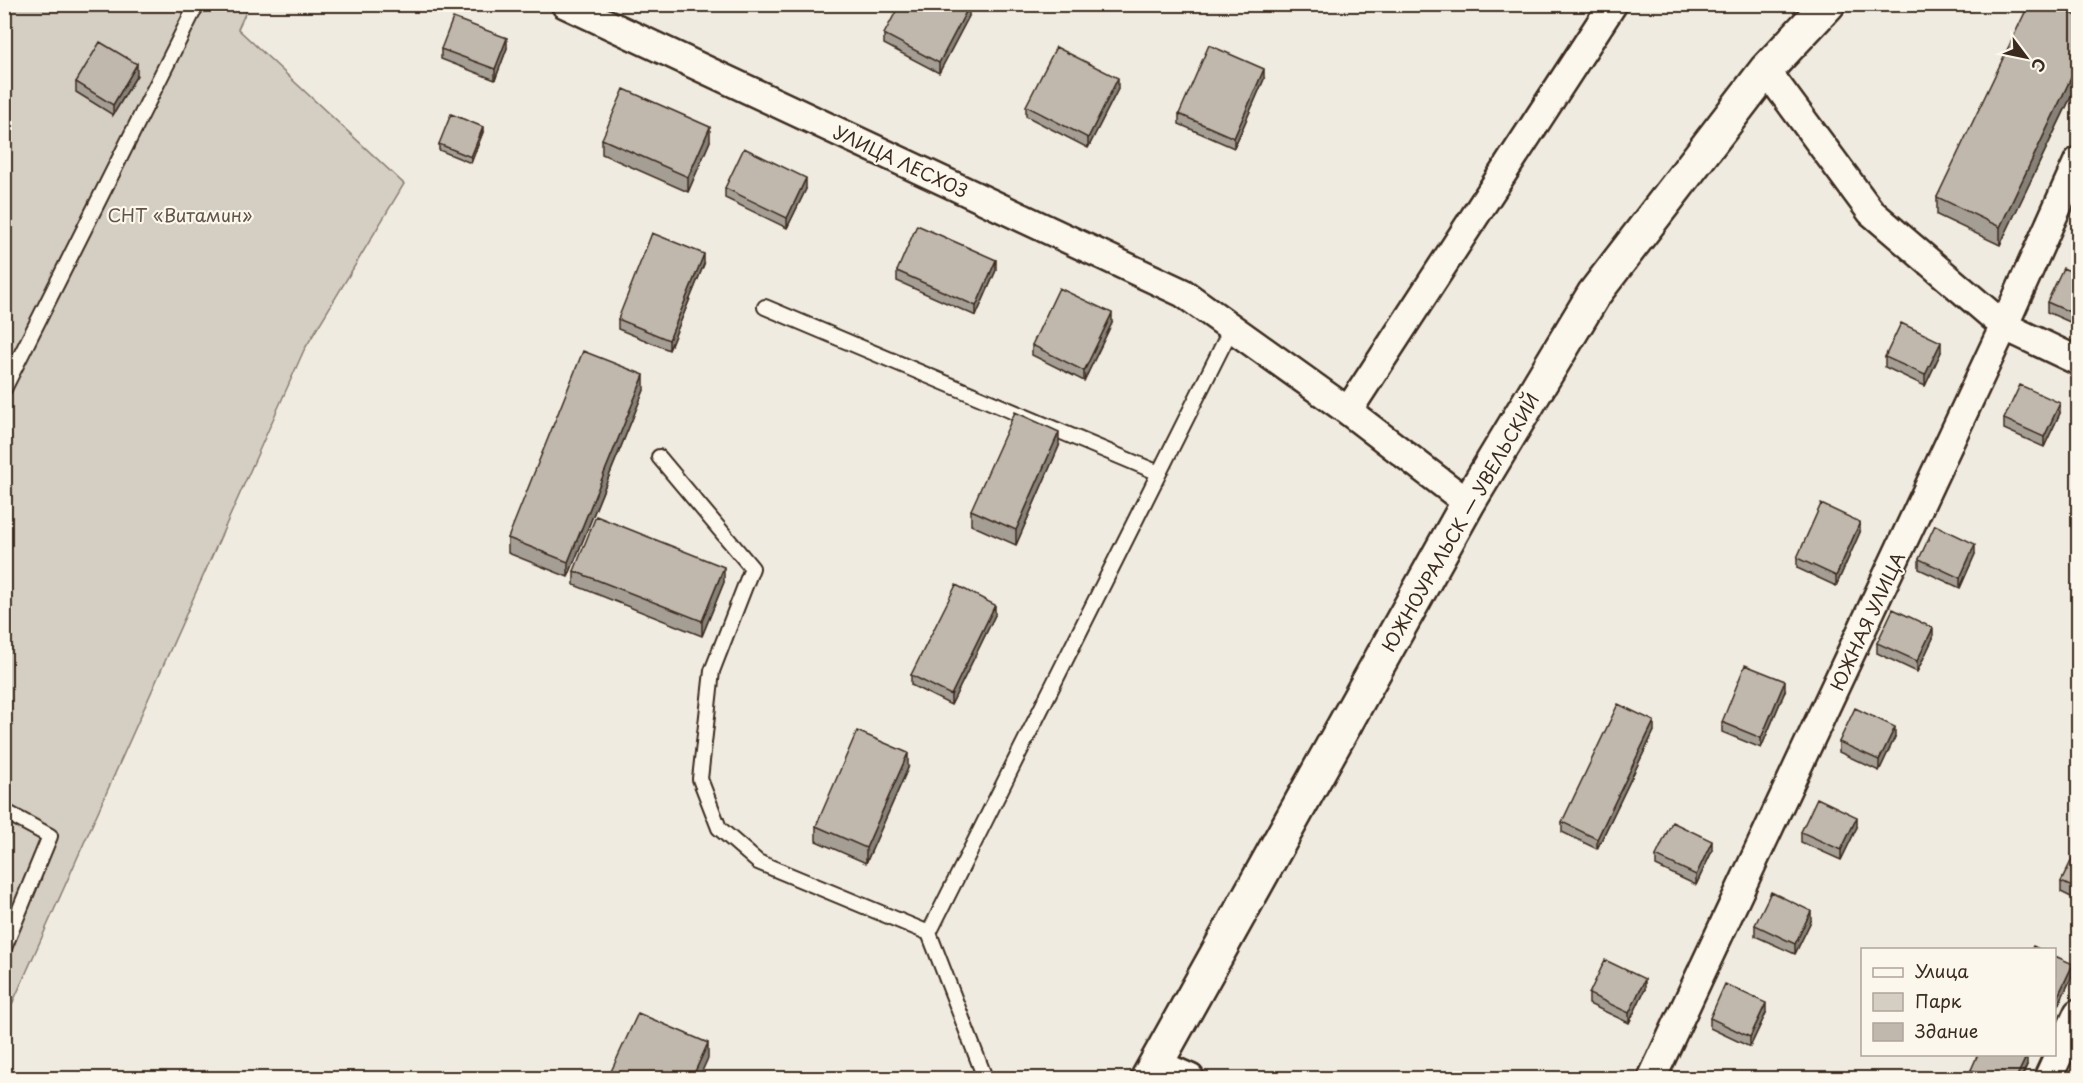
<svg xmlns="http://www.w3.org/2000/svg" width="2083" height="1083" font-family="'Playpen Sans',sans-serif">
  <rect width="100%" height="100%" fill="#f0ebe0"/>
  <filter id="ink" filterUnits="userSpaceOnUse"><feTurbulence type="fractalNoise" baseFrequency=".0167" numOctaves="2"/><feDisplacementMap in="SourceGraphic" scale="12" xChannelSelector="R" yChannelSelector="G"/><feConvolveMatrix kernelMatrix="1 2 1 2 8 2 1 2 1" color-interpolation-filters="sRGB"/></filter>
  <g filter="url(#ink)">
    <path fill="#d5cec3" stroke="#887c70" stroke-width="1.5" d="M5,5H249L238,29L404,184L304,350L5,1020Z"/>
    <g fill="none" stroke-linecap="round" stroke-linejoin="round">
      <defs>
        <path id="lane" d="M765,307L1159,473
          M4,389L197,4
          M659,457L752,568L712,671L700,779L719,828L758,862L929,933
          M4,811L50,836L4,948
          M985,1078L929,933L1232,327"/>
        <path id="street" d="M565,4L1183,293L1348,411L1468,503
          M1766,70L1871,212L2004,326L2078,361
          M1348,411L1613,4
          M1156,1063L1190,1078
          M1652,1078L2004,326L2078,161
          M2048,1078L2078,1013"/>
        <path id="secondary" d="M1148,1078L1468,503L1594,294L1766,70L1828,4"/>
      </defs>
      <use href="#lane" stroke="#3b2a1e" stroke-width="18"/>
      <use href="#street" stroke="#3b2a1e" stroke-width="32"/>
      <use href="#secondary" stroke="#3b2a1e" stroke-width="38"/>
      <use href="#lane" stroke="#fbf7ec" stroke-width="14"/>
      <use href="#street" stroke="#fbf7ec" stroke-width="27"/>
      <use href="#secondary" stroke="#fbf7ec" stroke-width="33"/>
    </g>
    <path fill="#a59e95" stroke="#3b2a1e" stroke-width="1.5" d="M969,16L939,73L884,44V34Z
      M2079,17V80L2000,245L1937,215V197Z
      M507,48L495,80L441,59V49Z
      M137,75L113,115L76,92V82Z
      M1264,79L1234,148L1179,124V114Z
      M1118,89L1088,148L1026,116V106Z
      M483,132L471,163L439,150V144Z
      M602,139L710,141L688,192L602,154Z
      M725,188L806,189L787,228L725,198Z
      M704,264L669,350L618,329V319Z
      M996,270L976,316L897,281V271Z
      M2079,275V326L2047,312V302Z
      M1112,323L1084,381L1032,355V345Z
      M1941,352L1925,386L1885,367V357Z
      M644,390L568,577L508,553V538Z
      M2060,413L2044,447L2004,429V419Z
      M1059,446L1016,545L971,525V510Z
      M1860,532L1836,586L1797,568V558Z
      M1975,554L1960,588L1919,569V559Z
      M574,571L724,582L702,636L574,585Z
      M995,615L951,705L911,685V675Z
      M1933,638L1917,672L1877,653V643Z
      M1785,691L1761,748L1722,732V722Z
      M1654,731L1597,849L1562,832V822Z
      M1895,737L1879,771L1839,752V742Z
      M908,768L866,863L816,841V826Z
      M1857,827L1841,860L1801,842V832Z
      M2079,849V901L2061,892V882Z
      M1712,851L1696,885L1656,866V856Z
      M1811,921L1795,954L1755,936V925Z
      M2055,956L2073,974L2057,1008L2055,1007Z
      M1645,989L1629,1023L1589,1004V994Z
      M1766,1013L1750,1047L1710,1028V1018Z
      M2027,1065L2021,1078H1971V1070Z"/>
    <path fill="#868179" stroke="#3b2a1e" stroke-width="1.5" d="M969,6V16L939,73V63Z
      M507,38V48L495,80V69Z
      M2079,61V80L2000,245V227Z
      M137,64V75L113,115V105Z
      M1264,69V79L1234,148V138Z
      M1118,78V89L1088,148V138Z
      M483,127V132L471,163V157Z
      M710,127V141L688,192V177Z
      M806,178V189L787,228V218Z
      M704,254V264L669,350V340Z
      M996,260V270L976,316V306Z
      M1112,313V323L1084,381V371Z
      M1941,342V352L1925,386V375Z
      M644,375V390L568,577V562Z
      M2060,403V413L2044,447V437Z
      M1059,432V446L1016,545V530Z
      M1860,522V532L1836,586V576Z
      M1975,544V554L1960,588V578Z
      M724,567V582L702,636V621Z
      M995,605V615L951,705V695Z
      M1933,628V638L1917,672V661Z
      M1785,681V691L1761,748V738Z
      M1654,721V731L1597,849V839Z
      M1895,727V737L1879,771V760Z
      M908,753V768L866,863V848Z
      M1857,817V827L1841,860V850Z
      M1712,841V851L1696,885V875Z
      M1811,911V921L1795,954V944Z
      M2073,964V974L2057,1008V998Z
      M1645,979V989L1629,1023V1013Z
      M1766,1003V1013L1750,1047V1037Z
      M708,1043V1058L699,1078H692Z
      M2027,1055V1065L2021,1078H2016Z"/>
    <path fill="#c0b8ad" stroke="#3b2a1e" stroke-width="1.5" d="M900,4H966L969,6L939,63L884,34Z
      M2029,4H2052L2079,17V61L2000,227L1937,197Z
      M453,18L507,38L495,69L441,49Z
      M100,42L137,64L113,105L76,82Z
      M1209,45L1264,69L1234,138L1179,114Z
      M1056,47L1118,78L1088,138L1026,106Z
      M624,89L710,127L688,177L602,139Z
      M451,114L483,127L471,157L439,144Z
      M744,148L806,178L787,218L725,188Z
      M917,225L996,260L976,306L897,271Z
      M652,233L704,254L669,340L618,319Z
      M2063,268L2079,275V316L2047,302Z
      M1059,288L1112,313L1084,371L1032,345Z
      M1901,323L1941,342L1925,375L1885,357Z
      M583,351L644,375L568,562L508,538Z
      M2020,385L2060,403L2044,437L2004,419Z
      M1015,412L1059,432L1016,530L971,510Z
      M1821,504L1860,522L1836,576L1797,558Z
      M596,516L724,567L702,621L574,571Z
      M1935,525L1975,544L1960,578L1919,559Z
      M956,585L995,605L951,695L911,675Z
      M1893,609L1933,628L1917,661L1877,643Z
      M1745,665L1785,681L1761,738L1722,722Z
      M1618,704L1654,721L1597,839L1562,822Z
      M1855,708L1895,727L1879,760L1839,742Z
      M857,731L908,753L866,848L816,826Z
      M1817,798L1857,817L1841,850L1801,832Z
      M1672,822L1712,841L1696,875L1656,856Z
      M2077,849H2079V890L2061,882Z
      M1771,892L1811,911L1795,944L1755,925Z
      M2033,946L2041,950H2031Z
      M2055,956L2073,964L2057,998L2055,997Z
      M1605,960L1645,979L1629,1013L1589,994Z
      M1725,984L1766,1003L1750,1037L1710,1018Z
      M638,1013L708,1043L692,1078H608Z
      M1978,1054H2025L2027,1055L2016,1078H1988L1971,1070Z"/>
  </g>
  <g text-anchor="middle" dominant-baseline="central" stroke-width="4.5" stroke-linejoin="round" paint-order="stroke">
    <g font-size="18" fill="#3b2a1e" stroke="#fbf7ec">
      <text transform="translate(901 161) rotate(25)">УЛИЦА ЛЕСХОЗ</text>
      <text transform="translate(1460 522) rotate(-60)">ЮЖНОУРАЛЬСК — УВЕЛЬСКИЙ</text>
      <text transform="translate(1867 621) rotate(-65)">ЮЖНАЯ УЛИЦА</text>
    </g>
    <g font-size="18" fill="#625347" stroke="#fbf7ec">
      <text x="180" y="214">СНТ «Витамин»</text>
    </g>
  </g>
  <rect width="2083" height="1083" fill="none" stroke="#fbf7ec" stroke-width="24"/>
  <rect x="12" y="12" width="2059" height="1059" fill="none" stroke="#3b2a1e" stroke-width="2" filter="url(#ink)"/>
  <rect x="1861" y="948" width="195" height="108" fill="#fbf7ec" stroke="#aea59a" stroke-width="1.5"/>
  <rect x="1873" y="968" width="30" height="9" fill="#fbf7ec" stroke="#aea59a" stroke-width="1.5"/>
  <text x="1915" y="978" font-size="18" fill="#3b2a1e">Улица</text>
  <rect x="1873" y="993" width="30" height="18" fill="#d5cec3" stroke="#aea59a" stroke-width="1.5"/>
  <text x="1915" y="1008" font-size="18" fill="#3b2a1e">Парк</text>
  <rect x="1873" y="1023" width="30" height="18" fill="#c0b8ad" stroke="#aea59a" stroke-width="1.5"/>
  <text x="1915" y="1038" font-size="18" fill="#3b2a1e">Здание</text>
  <g transform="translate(2026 57) rotate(122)" stroke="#fbf7ec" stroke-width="4.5" paint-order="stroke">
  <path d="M0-4.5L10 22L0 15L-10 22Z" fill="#3b2a1e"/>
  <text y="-9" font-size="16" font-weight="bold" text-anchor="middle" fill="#3b2a1e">С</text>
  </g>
</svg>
